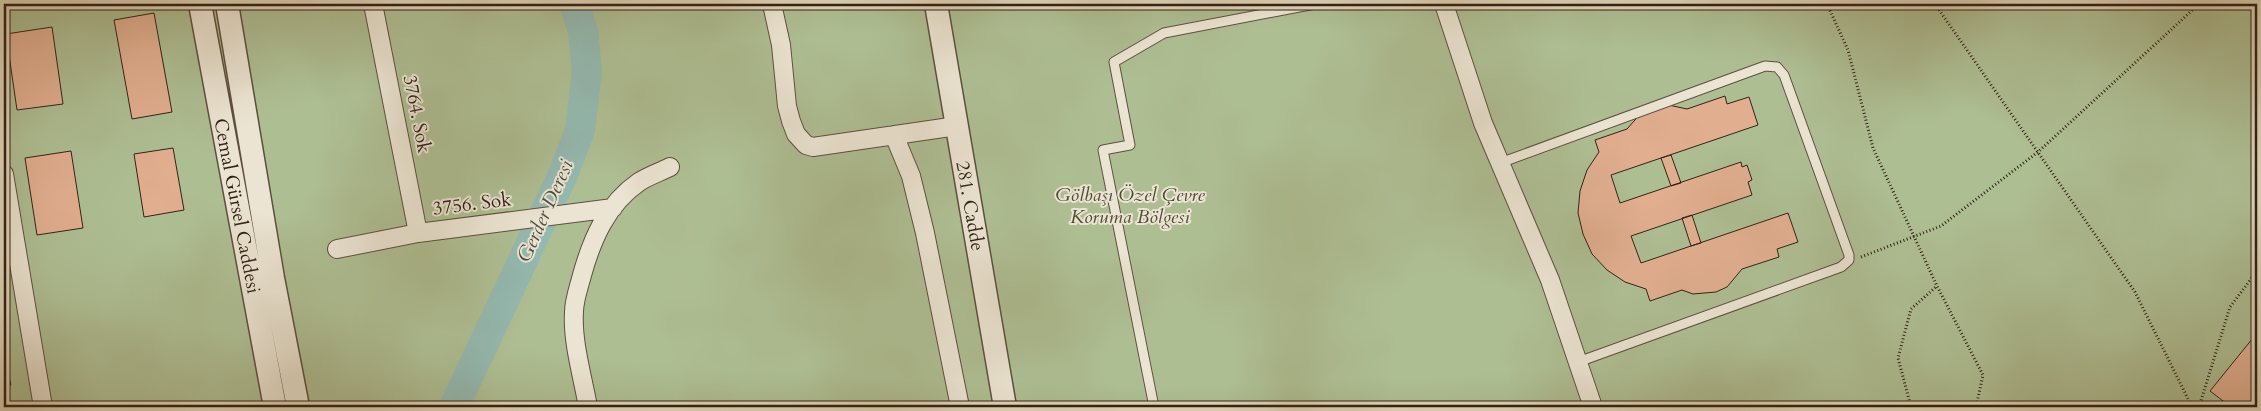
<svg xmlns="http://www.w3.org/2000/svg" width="2261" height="411" font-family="Cardo,serif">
  <rect width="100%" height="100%" fill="#e0d6ba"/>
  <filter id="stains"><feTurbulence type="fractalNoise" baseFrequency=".004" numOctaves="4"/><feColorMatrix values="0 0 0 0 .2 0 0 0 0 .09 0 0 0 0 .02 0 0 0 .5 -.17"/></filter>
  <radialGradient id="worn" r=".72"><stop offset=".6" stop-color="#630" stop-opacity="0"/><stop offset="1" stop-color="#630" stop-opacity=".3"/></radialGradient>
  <path fill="#aebe93" stroke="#707054" d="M4,4H2257V407H4Z"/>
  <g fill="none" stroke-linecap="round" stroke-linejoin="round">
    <path stroke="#94b9b0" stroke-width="30" d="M454,407L562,177L580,130L587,71L583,31L574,4"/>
  </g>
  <path fill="#e1af90" stroke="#312216" d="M154,13L172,112L132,119L114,20Z
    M52,27L63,104L17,110L6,34Z
    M1725,96L1727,104L1749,97L1758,125L1611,175L1620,203L1741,162L1742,167L1747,165L1752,180L1748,182L1752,195L1631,236L1641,263L1788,213L1798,242L1777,249L1779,257L1742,269L1727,287L1716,292L1693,294L1682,290L1650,301L1646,289L1625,282L1607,270L1592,254L1583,234L1578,213L1580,191L1587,170L1599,152L1595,140L1627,129L1642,112L1664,104L1687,109Z
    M173,148L184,210L144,217L134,154Z
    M71,151L83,228L37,235L25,158Z
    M1671,155L1681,183L1671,186L1661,158Z
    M1692,215L1701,243L1691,246L1682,218Z
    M2257,333V407H2231L2210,391Z
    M4,355L11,385L4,387Z"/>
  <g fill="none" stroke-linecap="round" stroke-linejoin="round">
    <defs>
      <path id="service" d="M1500,163L1765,66L1777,67L1784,75L1849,255V260L1841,267L1578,362
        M1154,407L1103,150L1130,145L1114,62L1164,33L1315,4"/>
      <path id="minor" d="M373,4L418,233
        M772,4L781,45L787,106L791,121L796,134L806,145L813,147L957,126
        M1444,4L1483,123L1550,280L1593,407
        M894,135L911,176L925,233L960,407
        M4,174L43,407
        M337,249L418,233L613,208
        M588,407C583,378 572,342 574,312C574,300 579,287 582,275C592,239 607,204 639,182C648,176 660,172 670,167"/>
      <path id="tertiary" d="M200,4L275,407
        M227,4L273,278L298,407
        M936,4L1005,407"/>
    </defs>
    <use href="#service" stroke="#5d4f3f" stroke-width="11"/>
    <use href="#minor" stroke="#5d4f3f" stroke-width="20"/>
    <use href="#tertiary" stroke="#5d4f3f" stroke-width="25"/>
    <path stroke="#312216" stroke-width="3" stroke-dasharray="1 2.5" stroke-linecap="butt" d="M1827,4L1848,50L1873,148L1937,286L1983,375L1976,407
      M1935,4L2135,292L2192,407
      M1861,257L1941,226L2038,152L2199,4
      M1911,407L1898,358L1911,309L1937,286
      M2199,407L2230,307L2257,271"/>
    <use href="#service" stroke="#ebe4d2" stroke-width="9"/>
    <use href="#minor" stroke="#ebe4d2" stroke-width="18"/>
    <use href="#tertiary" stroke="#ebe4d2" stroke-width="22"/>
  </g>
  <g text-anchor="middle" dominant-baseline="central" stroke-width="4" stroke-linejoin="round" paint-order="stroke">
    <g font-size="19" fill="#312216" stroke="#ebe4d2">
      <text transform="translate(417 114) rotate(79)">3764. Sok</text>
      <text transform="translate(472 204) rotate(-7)">3756. Sok</text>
      <text transform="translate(237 206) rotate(79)">Cemal Gürsel Caddesi</text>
      <text transform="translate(970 206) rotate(80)">281. Cadde</text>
    </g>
    <g font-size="19" font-style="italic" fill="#504935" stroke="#ebe4d2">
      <text x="1130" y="195">Gölbaşı Özel Çevre<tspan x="1130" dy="22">Koruma Bölgesi</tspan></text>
    </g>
    <g font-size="20" font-style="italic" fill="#4f4f44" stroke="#ebe4d2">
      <text transform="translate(545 211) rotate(-66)">Gerder Deresi</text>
    </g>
  </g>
  <rect width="2261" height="411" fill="none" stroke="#e0d6ba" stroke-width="20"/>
  <rect x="5" y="5" width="2251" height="401" fill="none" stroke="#312216" stroke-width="2.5"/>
  <rect x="10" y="10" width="2241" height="391" fill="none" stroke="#312216"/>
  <rect width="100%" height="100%" filter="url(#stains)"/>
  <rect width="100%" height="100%" fill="url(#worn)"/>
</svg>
